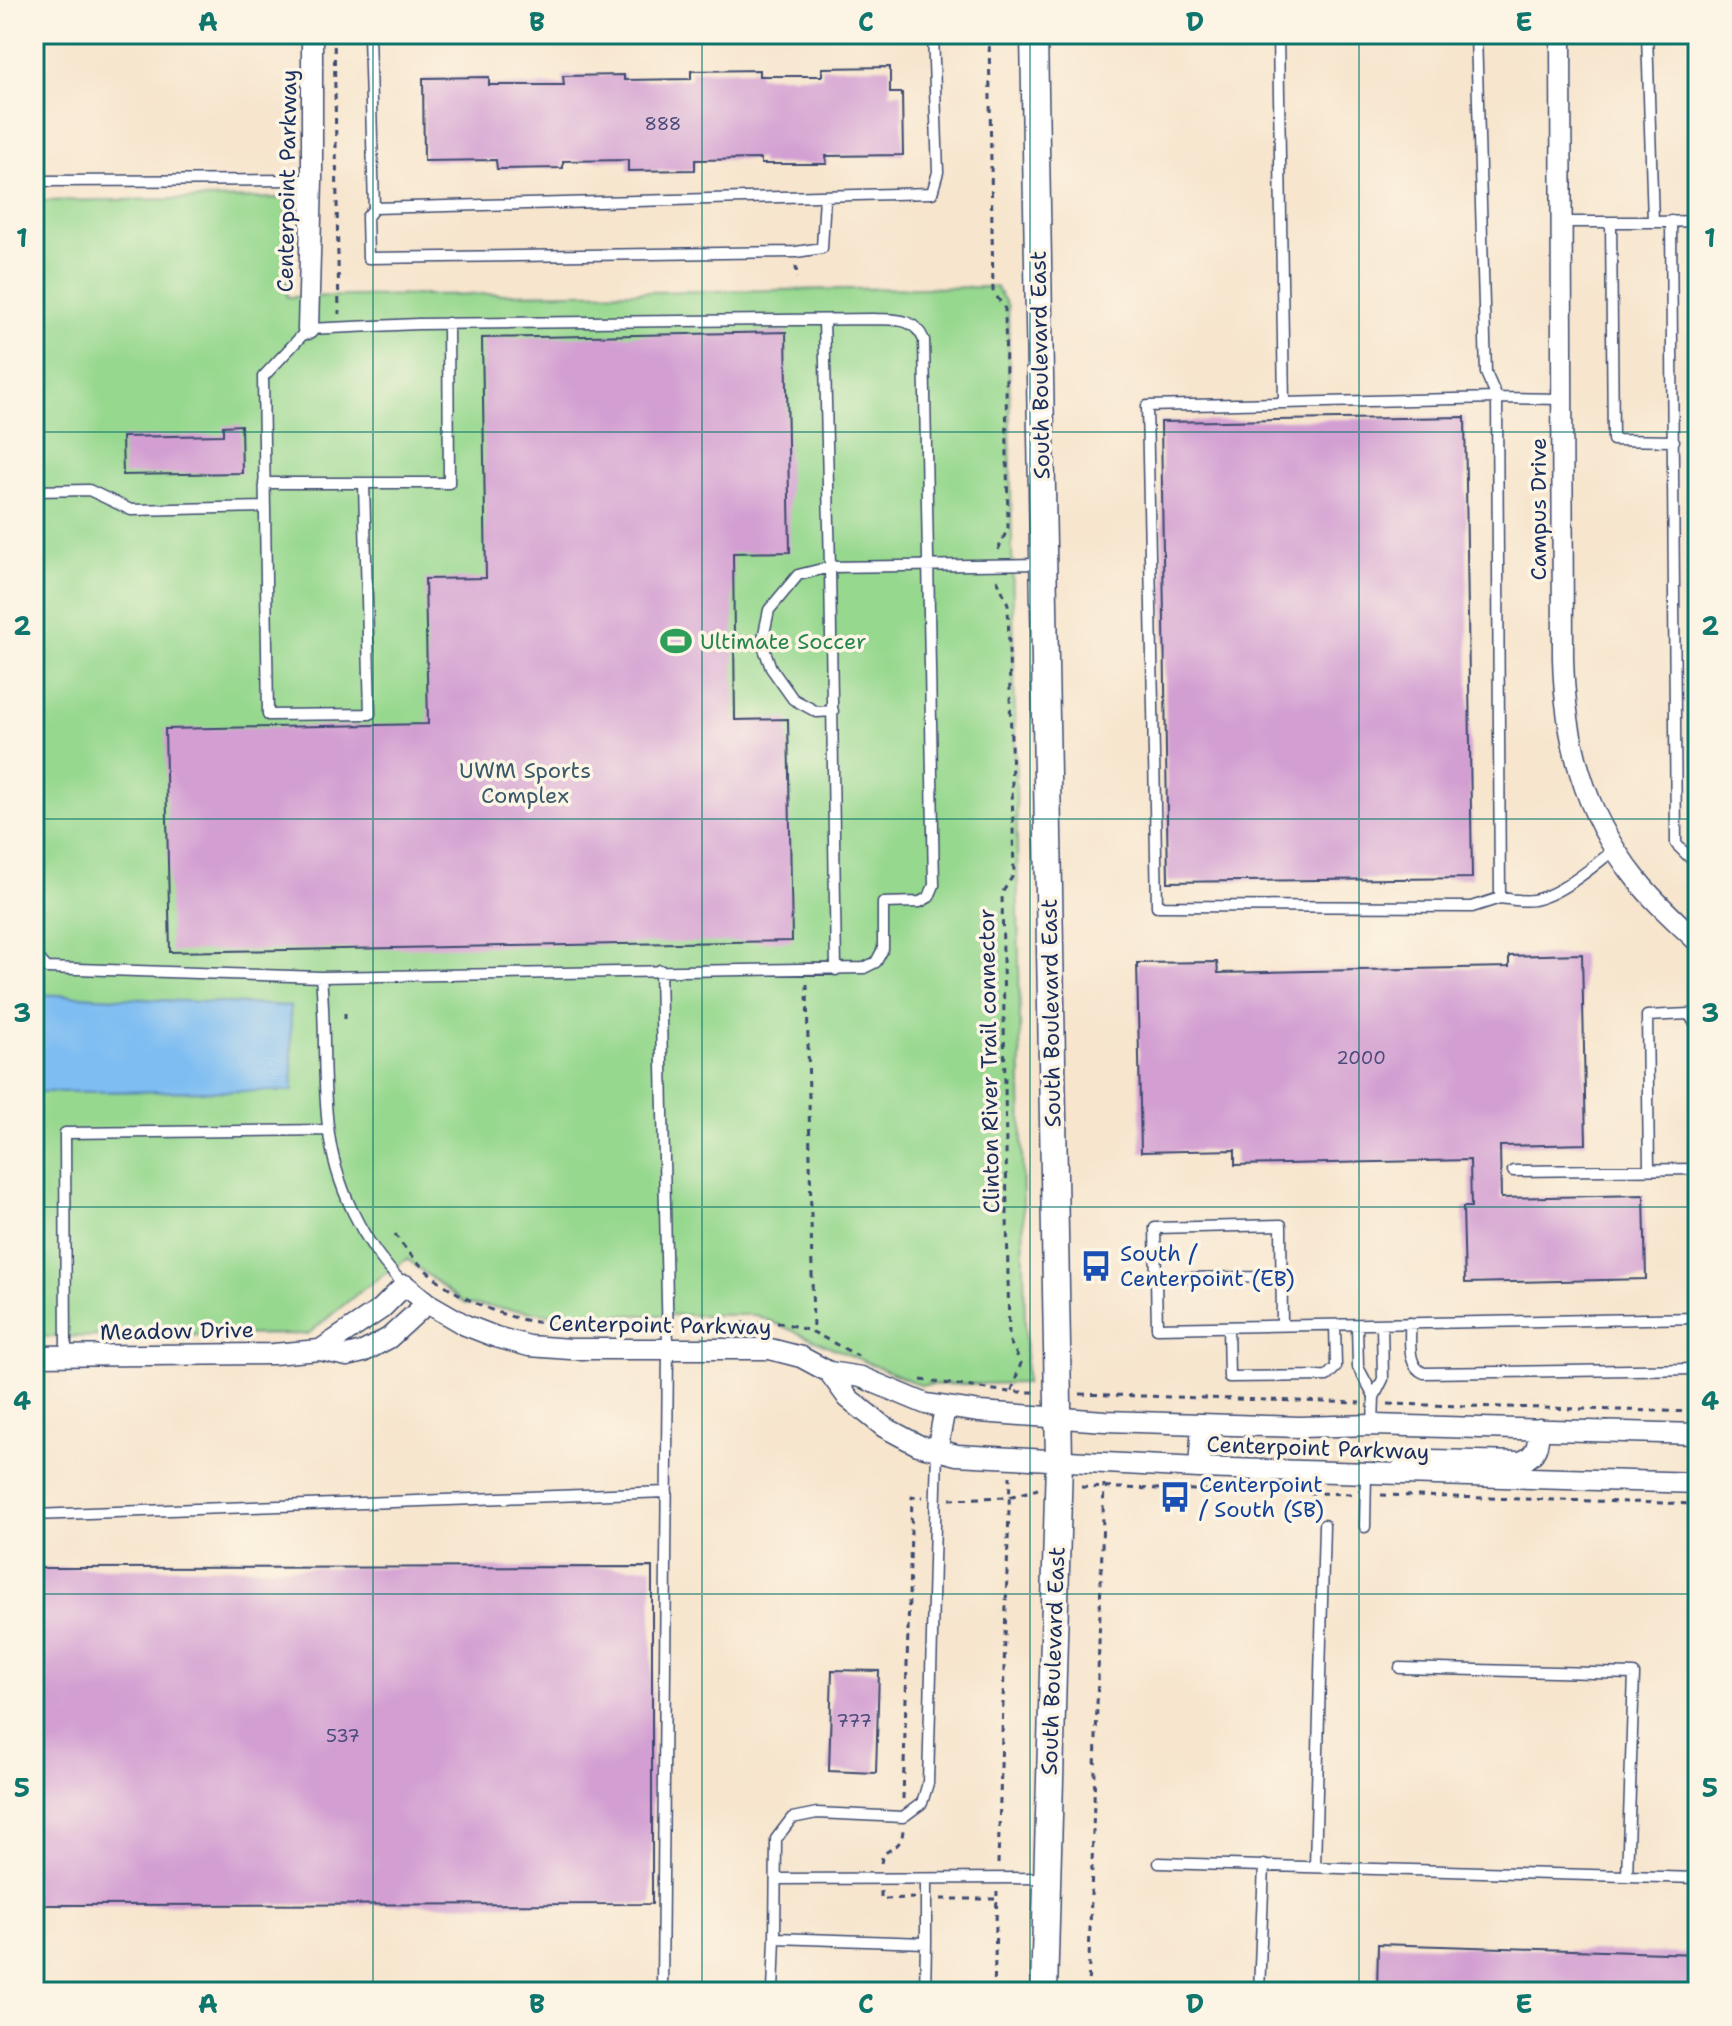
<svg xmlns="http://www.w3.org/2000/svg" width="1732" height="2026" font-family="'Shantell Sans',sans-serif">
  <rect width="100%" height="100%" fill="#fcf5e5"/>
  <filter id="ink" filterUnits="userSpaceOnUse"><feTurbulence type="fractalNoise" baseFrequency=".0125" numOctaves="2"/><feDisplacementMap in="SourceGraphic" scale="16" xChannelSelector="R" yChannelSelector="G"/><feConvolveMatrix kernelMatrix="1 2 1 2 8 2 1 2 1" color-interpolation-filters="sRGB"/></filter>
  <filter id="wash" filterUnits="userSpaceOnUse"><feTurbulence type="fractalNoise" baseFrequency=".006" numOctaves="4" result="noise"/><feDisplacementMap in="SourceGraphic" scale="32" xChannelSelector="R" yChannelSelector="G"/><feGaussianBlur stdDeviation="1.8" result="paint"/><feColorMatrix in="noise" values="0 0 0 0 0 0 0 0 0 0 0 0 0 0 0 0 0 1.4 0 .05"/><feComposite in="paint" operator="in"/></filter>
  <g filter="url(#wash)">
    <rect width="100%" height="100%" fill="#f7e5cd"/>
    <path fill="#97d88f" stroke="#598476" stroke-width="2" d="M286,198L287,297L996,287L1008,306L1026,1383L920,1385L756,1315H558L465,1304L407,1259L363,1289L308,1334L47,1337L34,1331V201Z"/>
    <path fill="#7ebdf2" stroke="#4c76a8" stroke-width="2" d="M34,994L290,1006L293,1091L34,1092Z"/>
    <g id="blocks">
      <path fill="#d39fd2" d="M890,67V93H902L903,155L826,156L827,164H761V159L695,160V170L628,171V160L563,161V168L497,169L496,160L424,161L423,78L489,77V85H564L563,76L624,75V80L691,79V71L759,70V76H822V68Z
        M786,332L790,552L733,553L735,720L788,719L792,941L170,952L165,729L428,724L425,579L486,578L482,338Z
        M1465,417L1472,878L1168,882L1161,422Z
        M241,425L242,473L123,475L122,437L223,435V426Z
        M1582,954L1586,1144L1500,1146L1501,1198L1644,1195L1646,1279L1465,1283L1463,1207H1471L1470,1160L1235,1165V1150L1141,1152L1137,963L1217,962L1218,973L1509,967V956Z
        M652,1567V1904L34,1905V1568Z
        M832,1670L879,1671L876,1773L829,1771Z
        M1378,1944L1698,1954V1992H1377Z"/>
    </g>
  </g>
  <g filter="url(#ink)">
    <use href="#blocks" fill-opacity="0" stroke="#3c4a6f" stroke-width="2"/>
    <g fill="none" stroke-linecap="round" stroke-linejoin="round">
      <defs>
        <path id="service" d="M369,34L374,208L932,193L938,172L933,34
          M1278,34L1284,403
          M1476,34L1486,373L1497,398L1147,406L1157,906L1472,907L1500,898
          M34,181L312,180
          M374,208L367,217L368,258L796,252L822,248L825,196
          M1671,221L1676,844L1698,866
          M1561,222H1653L1647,34
          M1611,222L1613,440L1674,441
          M1653,222L1698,221
          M824,320L830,567L798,575L769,610L762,643L771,668L793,699L817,712L833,711
          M1562,399L1497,398L1500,898C1510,899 1523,902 1533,900C1559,896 1594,866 1615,849
          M264,483H449L448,323
          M34,491L89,490L131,510L265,507
          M34,954L47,968L321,977L864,968L876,962L883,949V903L920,902L929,897L934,885L924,340C914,317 896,320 874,319L418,324L308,329L263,377L268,715L370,714L364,483
          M836,970L830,567L1041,564
          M321,977C326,1027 322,1077 328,1126C334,1183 363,1246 405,1285
          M1649,1169L1647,1016L1689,1014L1697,1027L1698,1136
          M1513,1171L1698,1169
          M1156,1278L1282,1277
          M1410,1323C1411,1340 1406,1366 1424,1373L1698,1369
          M1282,1325L1281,1225L1155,1228L1157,1328L1698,1318
          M1357,1325L1358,1367L1374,1397
          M1228,1327L1229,1377L1327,1376L1336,1367L1335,1325
          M66,1356L65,1133L328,1130
          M1373,1425L1374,1397L1383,1379L1382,1324
          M34,1515L667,1492
          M1365,1527L1366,1473
          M1159,1863L1627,1876L1634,1674L1400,1668
          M1315,1866L1324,1525
          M1627,1876L1698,1878
          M776,1879L1046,1878
          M926,1880V1943
          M775,1938L776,1839L792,1818L817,1813L903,1817L922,1803L928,1783L937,1451
          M458,1992L662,1989L668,1348L660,970
          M773,1992L775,1938L926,1943L925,1992
          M1259,1992L1264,1865"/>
        <path id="minor" d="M1561,34L1563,658C1565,738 1583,812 1634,876C1652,900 1676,921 1698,942
          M308,329L312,180V34
          M320,1350L381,1309L405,1285L427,1303L465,1325L496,1337L529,1346L570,1349H770L801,1357L829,1372L861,1377L926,1404L980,1412L1105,1421L1300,1427L1373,1425L1698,1434
          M34,1356L273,1354L320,1350L347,1356L363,1352L389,1338L427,1303
          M829,1372L848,1398L884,1427L918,1445L957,1455L1199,1468L1698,1483
          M937,1451L945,1408
          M1199,1468L1202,1424
          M1402,1468L1431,1460L1521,1462C1537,1455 1538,1446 1539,1429"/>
        <path id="tertiary" d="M1034,34L1059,1461L1044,1992"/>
      </defs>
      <use href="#service" stroke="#3c4a6f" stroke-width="13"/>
      <use href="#minor" stroke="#3c4a6f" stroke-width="23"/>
      <use href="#tertiary" stroke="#3c4a6f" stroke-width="29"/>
      <path stroke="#3c4a6f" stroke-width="3" stroke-dasharray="6 6" stroke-linecap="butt" d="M334,34L339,314
        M989,34L993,291L1005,309L1008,528L997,552
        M796,266L797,278
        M997,579L1008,604L1014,874L1002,893L1009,1340L1021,1363L1010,1396
        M807,984L813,1332
        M345,1013V1023
        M395,1234C423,1278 474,1309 525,1320C566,1328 611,1324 653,1324
        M681,1323H784L813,1332L858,1356
        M921,1380L1009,1392H1037
        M1080,1394L1360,1403
        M1388,1404L1698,1412
        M1081,1487L1353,1494
        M1381,1495L1698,1504
        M950,1499L1009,1497L1038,1489
        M903,1799L912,1497H923
        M881,1863L883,1854C895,1847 902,1845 903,1830
        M998,1864L1010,1476
        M881,1891V1899L914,1898
        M941,1899H997
        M994,1992L997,1892
        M1088,1992L1104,1484"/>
      <use href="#service" stroke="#fff" stroke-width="10"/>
      <use href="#minor" stroke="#fff" stroke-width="20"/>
      <use href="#tertiary" stroke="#fff" stroke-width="26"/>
    </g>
  </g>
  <path fill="none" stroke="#0f766e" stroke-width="2" stroke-opacity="0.55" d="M373,34V1992M702,34V1992M1030,34V1992M1359,34V1992M34,432H1698M34,819H1698M34,1207H1698M34,1594H1698"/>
  <defs>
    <symbol id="stadium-bare" viewBox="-9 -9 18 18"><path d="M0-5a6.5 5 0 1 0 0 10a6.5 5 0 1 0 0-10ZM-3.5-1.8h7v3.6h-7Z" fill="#2e9e5b" stroke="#fcf5e5" stroke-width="2.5" paint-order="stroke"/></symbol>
    <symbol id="bus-bare" viewBox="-9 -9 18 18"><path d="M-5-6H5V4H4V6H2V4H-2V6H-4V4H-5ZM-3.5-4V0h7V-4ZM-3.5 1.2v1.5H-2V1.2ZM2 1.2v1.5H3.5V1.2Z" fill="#1a4fb4" stroke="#fcf5e5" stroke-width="2.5" paint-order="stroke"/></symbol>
  </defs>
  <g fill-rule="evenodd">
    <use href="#stadium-bare" x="654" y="619" width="44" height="44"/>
    <use href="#bus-bare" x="1074" y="1244" width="44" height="44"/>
    <use href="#bus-bare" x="1153" y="1475" width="44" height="44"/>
  </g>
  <g text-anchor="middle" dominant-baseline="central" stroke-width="7" stroke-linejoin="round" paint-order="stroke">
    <g font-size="18" fill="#494b7b">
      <text x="663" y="124">888</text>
      <text x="1361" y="1058">2000</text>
      <text x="854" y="1721">777</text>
      <text x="343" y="1736">537</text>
    </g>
    <g font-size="22" fill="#1b2f5e" stroke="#fcf5e5">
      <text transform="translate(287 181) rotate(-89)">Centerpoint Parkway</text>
      <text transform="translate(1040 365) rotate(-91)">South Boulevard East</text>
      <text transform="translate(1538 509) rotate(-90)">Campus Drive</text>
      <text transform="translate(1051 1013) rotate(-91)">South Boulevard East</text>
      <text transform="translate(989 1061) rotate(-91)">Clinton River Trail connector</text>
      <text transform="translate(660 1325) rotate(1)">Centerpoint Parkway</text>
      <text transform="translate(177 1331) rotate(-1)">Meadow Drive</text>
      <text transform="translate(1318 1448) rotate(2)">Centerpoint Parkway</text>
      <text transform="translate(1053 1661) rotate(-88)">South Boulevard East</text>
    </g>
    <g font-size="22" fill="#27864d" stroke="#fcf5e5" text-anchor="start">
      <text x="700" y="641">Ultimate Soccer</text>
    </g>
    <g font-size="22" fill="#3a596a" stroke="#fcf5e5">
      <text x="525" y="770">UWM Sports<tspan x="525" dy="25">Complex</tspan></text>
    </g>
    <g font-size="22" fill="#164399" stroke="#fcf5e5" text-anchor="start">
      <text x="1120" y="1253">South /<tspan x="1120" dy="25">Centerpoint (EB)</tspan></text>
      <text x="1199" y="1484">Centerpoint<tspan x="1199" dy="25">/ South (SB)</tspan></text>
    </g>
  </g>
  <rect width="1732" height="2026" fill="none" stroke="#fcf5e5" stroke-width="88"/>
  <rect x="44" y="44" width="1644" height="1938" fill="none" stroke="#0f766e" stroke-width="3"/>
  <g font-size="26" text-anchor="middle" font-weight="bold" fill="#0f766e">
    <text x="208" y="31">A</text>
    <text x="537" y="31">B</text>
    <text x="866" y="31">C</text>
    <text x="1195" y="31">D</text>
    <text x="1524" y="31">E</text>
    <text x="22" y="247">1</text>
    <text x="1710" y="247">1</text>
    <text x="22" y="635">2</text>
    <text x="1710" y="635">2</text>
    <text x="22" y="1022">3</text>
    <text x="1710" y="1022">3</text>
    <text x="22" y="1410">4</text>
    <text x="1710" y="1410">4</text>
    <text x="22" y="1797">5</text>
    <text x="1710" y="1797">5</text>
    <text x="208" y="2013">A</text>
    <text x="537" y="2013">B</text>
    <text x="866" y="2013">C</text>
    <text x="1195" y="2013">D</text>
    <text x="1524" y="2013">E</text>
  </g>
</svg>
